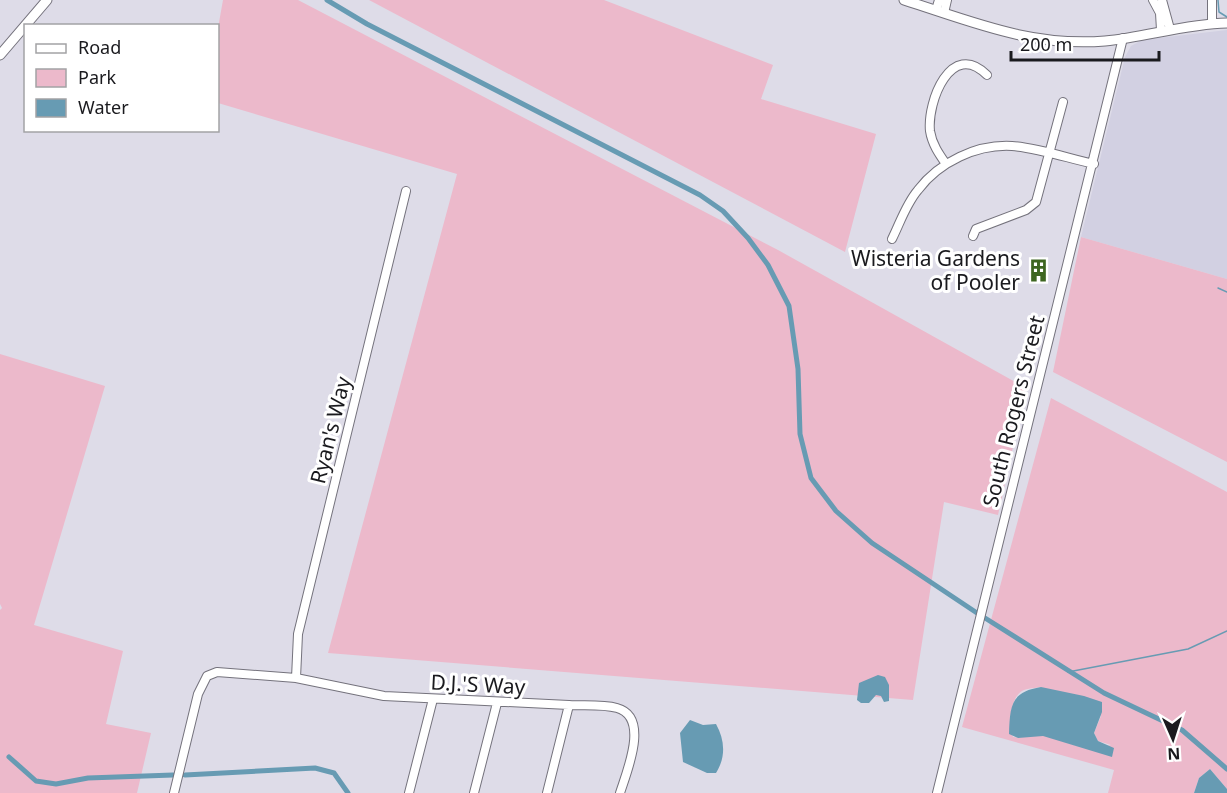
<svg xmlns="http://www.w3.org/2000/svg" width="1227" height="793" font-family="'Noto Sans',sans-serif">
  <rect width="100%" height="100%" fill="#dedce8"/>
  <path fill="#d2d0e2" d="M1227,30V279L1081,237L1125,57L1131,46L1142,40Z"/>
  <path fill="#ecb9cb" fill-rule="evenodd" d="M223,0H298L778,250L1026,388L998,515L944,502L913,700L328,653L457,174L218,103V28Z
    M369,0H604L773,65L761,99L876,134L845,252Z
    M1081,237L1227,279V462L1053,372Z
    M0,354L105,386L34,625L123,651L106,724L151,733L137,793H0V610L2,608L0,604Z
    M1051,398L1227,492V789L1210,769L1199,778L1194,793H1108L1114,770L962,727ZM1041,687L1101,716L1094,733L1098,741L1111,745C1078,753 1071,741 1041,735C1031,734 1023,739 1013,737C1008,726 1010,698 1022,691C1027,688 1036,688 1041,687Z"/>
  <path fill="#679bb3" d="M878,675L885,677L889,685V701L884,702L881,696L876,695L869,703H861L857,700L859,683Z
    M1041,687L1084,696L1102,702V712L1094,733L1098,741L1114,748L1112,757L1043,736L1018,738L1009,734C1010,705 1011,692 1041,687Z
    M690,720L703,725L716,724C725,740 726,757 716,773H707L683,762L680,733Z
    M1210,769L1227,789V793H1194L1199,778Z"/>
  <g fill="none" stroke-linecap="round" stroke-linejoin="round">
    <path stroke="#679bb3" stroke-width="1.5" d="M1218,0L1219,12L1227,17
      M1218,288L1227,292
      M1068,672L1188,649L1227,631"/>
    <path stroke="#679bb3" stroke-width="5" d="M327,0L367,24L700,195L723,211L748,238L768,265L789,306L798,369L800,434L811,478L836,511L872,543L977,613
      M985,618L1104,693L1182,730L1227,769
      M9,757L36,781L56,784L88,778L173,775
      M185,775L315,768L334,773L348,793"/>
    <defs>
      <path id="minor" d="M1153,0L1160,13L1161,30
        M1162,0L1170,29
        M1212,0V23
        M936,10L939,0
        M944,13L947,0
        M946,164C939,154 932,144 930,131C927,102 951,39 987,75
        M973,236L976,229L1026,210L1036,202L1063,102
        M892,239C900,223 906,204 918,190C939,162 977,144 1012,146C1039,148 1067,158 1094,164
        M296,678L298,634L406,191
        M569,705C584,706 602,704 617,708C650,717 627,771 620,793
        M174,793L198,694L207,676L217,672L296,678L384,696L569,705L547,793
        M409,793L433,699
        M474,793L497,703
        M937,793L1123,38"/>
      <path id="major" d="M904,0C973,22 1031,47 1105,41C1146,37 1185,24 1227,23
        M0,55L47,0"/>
    </defs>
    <use href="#minor" stroke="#74727c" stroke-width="10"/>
    <use href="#major" stroke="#74727c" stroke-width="11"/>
    <use href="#minor" stroke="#fff" stroke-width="8"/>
    <use href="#major" stroke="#fff" stroke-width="9"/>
  </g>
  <defs>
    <symbol id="building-bare" viewBox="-9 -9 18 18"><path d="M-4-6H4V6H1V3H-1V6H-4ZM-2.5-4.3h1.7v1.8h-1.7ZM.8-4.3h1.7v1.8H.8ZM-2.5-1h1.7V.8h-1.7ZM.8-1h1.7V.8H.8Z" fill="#3d6520" stroke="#fff" stroke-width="2.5" paint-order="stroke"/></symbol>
  </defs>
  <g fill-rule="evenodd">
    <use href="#building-bare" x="1022" y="254" width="33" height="33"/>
  </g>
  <g text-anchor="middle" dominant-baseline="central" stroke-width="6" stroke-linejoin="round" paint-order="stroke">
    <g font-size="21" fill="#1a1a1e" stroke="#fff" text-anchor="end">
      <text x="1020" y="258">Wisteria Gardens<tspan x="1020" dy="24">of Pooler</tspan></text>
    </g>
    <g font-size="21" fill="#1a1a1e" stroke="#fff">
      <text transform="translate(1013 411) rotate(-76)">South Rogers Street</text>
      <text transform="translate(330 430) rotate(-76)">Ryan's Way</text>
      <text transform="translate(478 684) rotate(3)">D.J.'S Way</text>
    </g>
  </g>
  <rect x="24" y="24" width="195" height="108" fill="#ffffff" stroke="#a3a3a5" stroke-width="1.5"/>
  <rect x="36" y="44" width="30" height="9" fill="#ffffff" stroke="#a3a3a5" stroke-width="1.5"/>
  <text x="78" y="54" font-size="18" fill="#1a1a1e">Road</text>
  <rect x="36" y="69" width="30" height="18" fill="#ecb9cb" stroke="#a3a3a5" stroke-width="1.5"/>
  <text x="78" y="84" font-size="18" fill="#1a1a1e">Park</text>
  <rect x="36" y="99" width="30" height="18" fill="#679bb3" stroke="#a3a3a5" stroke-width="1.5"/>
  <text x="78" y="114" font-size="18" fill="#1a1a1e">Water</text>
  <g transform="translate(1173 739) rotate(177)" stroke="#ffffff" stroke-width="4.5" paint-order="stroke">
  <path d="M0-4.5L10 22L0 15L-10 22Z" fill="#1a1a1e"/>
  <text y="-9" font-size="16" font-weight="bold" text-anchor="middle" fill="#1a1a1e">N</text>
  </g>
  <path d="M1011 51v9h148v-9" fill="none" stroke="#1a1a1e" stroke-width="3"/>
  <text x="1020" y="51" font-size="18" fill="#1a1a1e" stroke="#ffffff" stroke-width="4.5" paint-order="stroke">200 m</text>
</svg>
